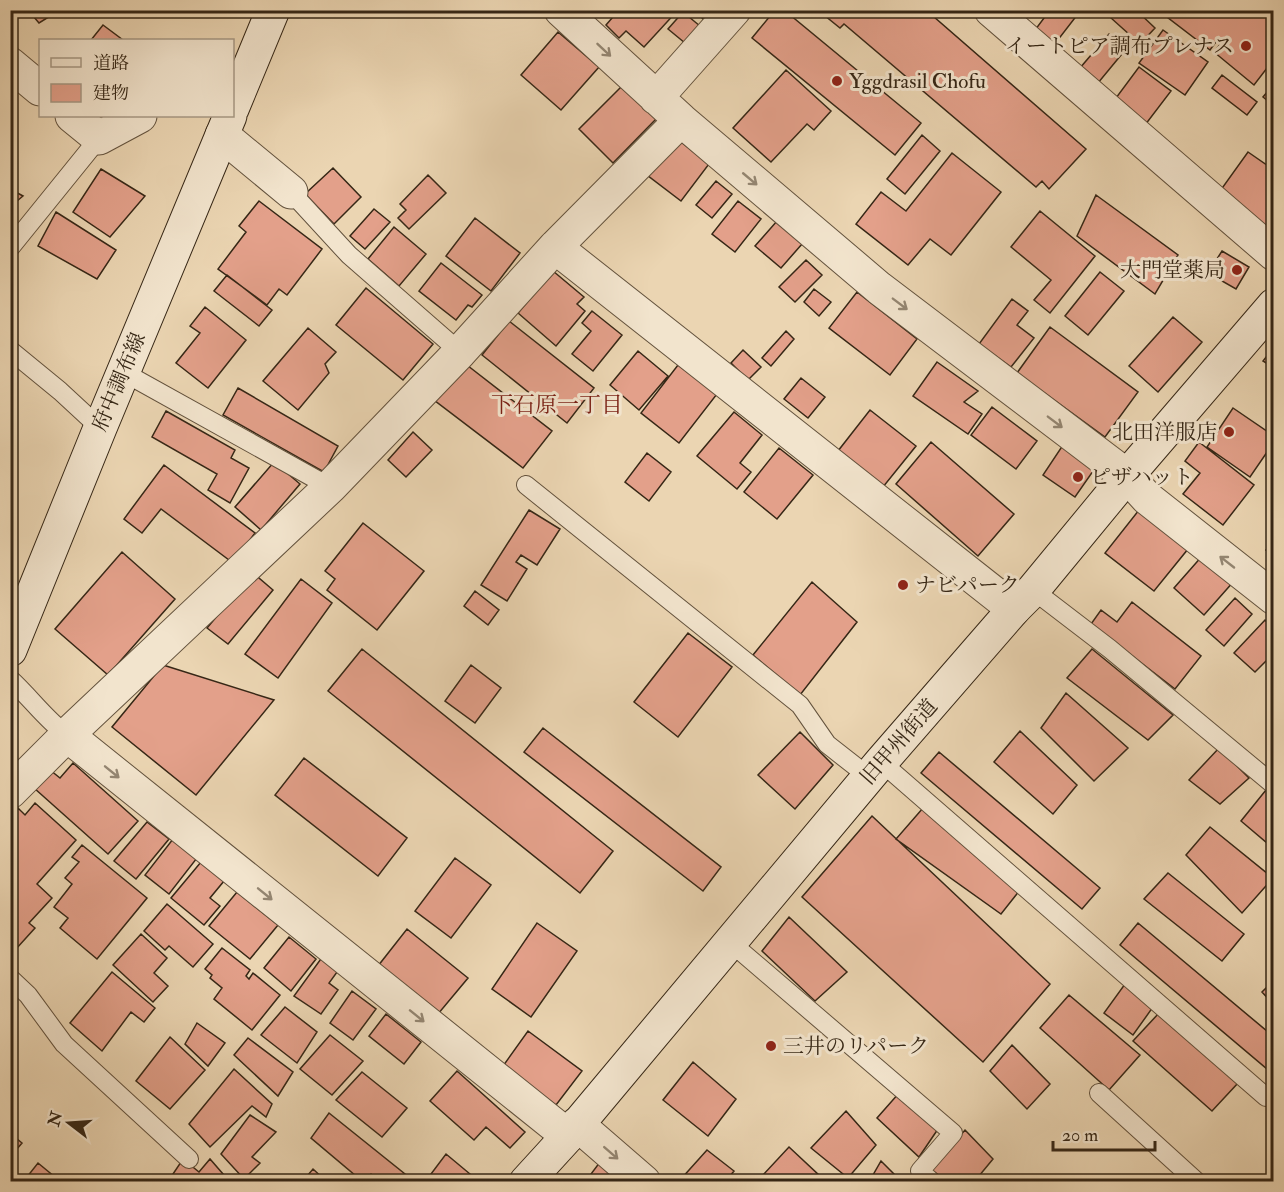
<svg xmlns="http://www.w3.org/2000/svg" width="1284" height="1192" font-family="'IM FELL Double Pica','Noto Serif JP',serif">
  <rect width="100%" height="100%" fill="#ebd5b2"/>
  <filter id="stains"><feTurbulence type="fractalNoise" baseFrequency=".00333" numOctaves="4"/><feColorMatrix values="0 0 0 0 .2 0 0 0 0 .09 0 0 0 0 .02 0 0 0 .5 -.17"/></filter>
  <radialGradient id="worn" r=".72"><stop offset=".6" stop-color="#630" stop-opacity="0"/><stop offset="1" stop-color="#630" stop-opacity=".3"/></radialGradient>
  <path fill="#e3a08a" stroke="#362716" stroke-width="1.5" d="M28,10H60L39,23Z
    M619,10H678L644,47L626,31L619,38L606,25Z
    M694,10H716L706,22Z
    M775,10H784L921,123L895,155L752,38Z
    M826,10H926L1086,149L1049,189L1042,181L1036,187L844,24L840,28L824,15Z
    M1050,10H1081L1054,45L1035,30Z
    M1117,10H1136L1155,28L1140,44L1111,18Z
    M1172,10H1274V73L1267,68L1254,85L1214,52L1222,42L1218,39L1210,50L1167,17Z
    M683,12L700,26L685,43L668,29Z
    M103,25L123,40H91Z
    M1163,30L1208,62L1185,95L1139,63Z
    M558,32L599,67L561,110L521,75Z
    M1109,34L1126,49L1098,83L1080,68Z
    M1139,67L1171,91L1142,129L1110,106Z
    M786,70L831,111L814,130L807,124L771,162L733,128Z
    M1222,75L1257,102L1247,115L1212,88Z
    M1274,84V106L1263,97Z
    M623,85L657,118L613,163L579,129Z
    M922,135L940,151L905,194L887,179Z
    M676,138L709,164L681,201L647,175Z
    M1248,152L1274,170V239L1215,198Z
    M952,153L1001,192L951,255L930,239L908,265L856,224L881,192L906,211Z
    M333,168L361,197L334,224L305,194Z
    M101,169L145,196L110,237L73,212Z
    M428,175L446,193L409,229L398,218L406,210L400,204Z
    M716,181L732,194L712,218L696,205Z
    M10,189L23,196L10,207Z
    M1096,195L1178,255L1155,294L1077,236Z
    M259,201L322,249L287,295L279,289L267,305L218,269L246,232L239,226Z
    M738,201L761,219L735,252L712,234Z
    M374,209L390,222L365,249L350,236Z
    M1040,211L1095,256L1050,313L1034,300L1051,280L1011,247Z
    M56,212L116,250L97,279L38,246Z
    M475,218L520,253L491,291L446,256Z
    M777,221L802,244L781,268L755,246Z
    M394,227L426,254L399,286L368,259Z
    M1222,251L1249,267L1236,289L1208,273Z
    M806,260L822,275L795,302L779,287Z
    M441,263L482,295L472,307L468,305L456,320L419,291Z
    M553,271L584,297L577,304L585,311L556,346L518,313Z
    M1100,272L1124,291L1088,335L1065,316Z
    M227,275L272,310L259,326L214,291Z
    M366,288L433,344L403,380L336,325Z
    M814,289L831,302L819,316L804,302Z
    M857,292L917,339L890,375L829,328Z
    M1012,299L1028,311L1017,325L1034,338L1011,367L979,344Z
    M205,307L246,340L208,388L176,363L200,333L190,326Z
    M592,311L622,335L593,371L572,354L591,331L582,323Z
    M1173,317L1202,342L1158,392L1129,366Z
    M509,321L594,388L567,423L482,355Z
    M1050,327L1138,392L1105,437L1017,373Z
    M308,328L336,352L325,364L329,373L298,410L263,381Z
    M786,331L794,339L771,366L762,358Z
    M1274,347V368L1263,361Z
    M743,350L761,367L748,380L731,363Z
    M638,351L668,376L639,410L610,385Z
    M463,362L552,431L523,468L434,400Z
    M937,362L978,391L964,402L982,414L968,434L913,396Z
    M678,365L717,394L679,443L641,413Z
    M801,378L825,397L808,418L784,399Z
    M238,388L338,446L324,472L223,415Z
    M992,407L1037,441L1016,469L971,435Z
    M1233,408L1274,436V442L1250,477L1207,447Z
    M870,410L916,446L883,487L838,451Z
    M166,411L235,450L231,458L249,468L230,503L208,490L217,474L152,437Z
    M734,412L762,435L740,463L751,472L737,489L697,456Z
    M413,432L432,450L406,477L388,460Z
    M931,442L1014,514L978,556L896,484Z
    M1065,442L1098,464L1075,497L1043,475Z
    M1199,442L1254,485L1223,525L1183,494L1200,473L1185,461Z
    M779,448L813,475L777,519L744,492Z
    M647,453L671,472L649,501L625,482Z
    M274,462L300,484L261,530L235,507Z
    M164,465L255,533L233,563L161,509L142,533L124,519Z
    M529,510L560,529L537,565L521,555L516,562L527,569L507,601L481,585Z
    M1139,510L1188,549L1154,591L1105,553Z
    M363,523L424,571L377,630L327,590L335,579L325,571Z
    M1274,540V555L1266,550Z
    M122,552L175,599L108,675L55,629Z
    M1203,555L1234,581L1204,615L1174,588Z
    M253,573L273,590L228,644L207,628Z
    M301,579L332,603L278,678L245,654Z
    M812,582L857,622L800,695L753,655Z
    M475,591L499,610L488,625L464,606Z
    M1235,598L1252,614L1224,646L1206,630Z
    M1132,602L1201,656L1175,689L1091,624L1101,610L1117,622Z
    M1265,620L1274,629V653L1255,672L1234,653Z
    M688,633L732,667L678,737L634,702Z
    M362,649L613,851L580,893L328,691Z
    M1092,649L1173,715L1148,740L1067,678Z
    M163,665L274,700L196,795L112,727Z
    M471,665L501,688L475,723L445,701Z
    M1066,693L1128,748L1094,781L1041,728Z
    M543,728L721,867L703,891L524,752Z
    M1020,731L1077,785L1053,814L994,762Z
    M800,732L833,765L795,809L758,775Z
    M1219,748L1249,778L1220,804L1189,780Z
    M939,752L1100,888L1082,909L921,773Z
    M304,758L407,838L378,876L275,795Z
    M73,763L138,821L108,854L34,788L50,770L60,778Z
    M1270,785L1274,788V849L1241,821Z
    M35,803L76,840L37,884L52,898L29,923L35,928L16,949L10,944V817L18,808L25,815Z
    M923,808L1024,885L1001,914L896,839Z
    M872,816L1050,984L983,1062L802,897Z
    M147,822L169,839L136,879L114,861Z
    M1210,827L1273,878L1242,913L1186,855Z
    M173,839L197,858L169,894L145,875Z
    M82,845L147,898L97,959L60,928L68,918L54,907L72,884L65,878L79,862L72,857Z
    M455,858L491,885L451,938L415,911Z
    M201,862L224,881L210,898L220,906L204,925L171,898Z
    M1168,873L1244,934L1222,961L1144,899Z
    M237,892L278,925L250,959L209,926Z
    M167,904L213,944L193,967L169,946L165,950L144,931Z
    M789,917L847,972L815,1001L762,951Z
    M537,923L577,951L531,1017L492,989Z
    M1138,923L1274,1037L1273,1074L1120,945Z
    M407,929L468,978L438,1014L378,966Z
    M141,934L167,958L154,973L168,986L153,1002L113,965Z
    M289,937L316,959L291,991L264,968Z
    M222,948L250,970L246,976L249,979L253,973L280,995L252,1030L214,999L222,988L210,978L212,975L205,969Z
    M323,956L340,968L329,983L338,990L321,1014L294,996Z
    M112,972L155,1008L144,1022L131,1012L102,1051L70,1023Z
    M1274,980V1005L1262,992Z
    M1125,984L1153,1007L1133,1035L1104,1013Z
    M352,991L376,1009L353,1040L330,1023Z
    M1069,995L1140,1055L1109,1090L1040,1028Z
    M285,1007L317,1032L297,1063L261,1035Z
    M1159,1013L1238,1083L1212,1111L1133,1041Z
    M386,1014L421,1042L404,1064L369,1036Z
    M197,1023L225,1043L208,1066L185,1044Z
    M528,1031L582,1071L556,1105L503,1066Z
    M330,1035L363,1061L332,1095L300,1069Z
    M170,1037L205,1070L170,1109L136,1081Z
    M248,1038L293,1072L278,1096L234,1055Z
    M1012,1045L1050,1084L1027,1109L990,1071Z
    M693,1062L736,1099L708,1136L663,1100Z
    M234,1069L272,1104L266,1117L252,1106L210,1147L189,1124Z
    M457,1071L525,1132L510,1148L486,1127L474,1140L430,1101Z
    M362,1072L407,1108L382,1137L336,1100Z
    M899,1093L938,1129L919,1157L877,1118Z
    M846,1111L876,1145L848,1178L811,1148Z
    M329,1113L415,1182H379L371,1174L362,1181L311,1138Z
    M250,1115L276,1132L252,1157L260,1163L244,1179L221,1154Z
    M965,1130L993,1159L974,1182H947L931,1169Z
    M10,1133L22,1143L10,1157Z
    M789,1147L821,1177L818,1182H768L762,1176Z
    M707,1150L734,1171L725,1182H682L681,1179Z
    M446,1154L470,1174L463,1182H438L431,1174Z
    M603,1158L632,1182H585Z
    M183,1159L199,1172L210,1159L230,1182H176L171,1177Z
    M881,1161L902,1182H869Z
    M38,1163L61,1182H23Z
    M313,1169L327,1182H302Z"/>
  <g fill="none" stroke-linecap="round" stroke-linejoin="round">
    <defs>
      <path id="lane" d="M291,192L349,255L460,352
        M10,248L99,138
        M10,350L60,391L100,428
        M123,372L330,487
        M526,485L800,705L827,744L869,777
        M1033,590L1110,649L1274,785
        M10,679C30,697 46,720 67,735
        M881,762L1266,1097
        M730,942L953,1133L920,1171L932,1182
        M10,978L28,995L64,1044L189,1159
        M1099,1093L1197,1182"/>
      <path id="street" d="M561,10L681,120L879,288L1127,476L1147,498L1274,598
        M991,10L1274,254
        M10,64L40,89
        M656,98L734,10
        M72,116L99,138L140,116
        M222,135L291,192
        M555,247L1014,609
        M67,735L568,1136
        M10,792L67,735L330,487L460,352L555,247L681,120
        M577,1124L644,1182"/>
      <path id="secondary" d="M232,109L273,10
        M10,650L100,428L230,116
        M526,1182L568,1136L881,762L1014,609L1033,590L1127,476L1274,305"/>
    </defs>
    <use href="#lane" stroke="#63523d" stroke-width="20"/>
    <use href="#street" stroke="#63523d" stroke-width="35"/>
    <use href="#secondary" stroke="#362716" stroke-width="35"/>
    <use href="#lane" stroke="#f2e4cd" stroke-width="18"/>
    <use href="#street" stroke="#f2e4cd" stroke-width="33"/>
    <use href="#secondary" stroke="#f2e4cd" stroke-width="33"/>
  </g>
  <defs><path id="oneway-shaft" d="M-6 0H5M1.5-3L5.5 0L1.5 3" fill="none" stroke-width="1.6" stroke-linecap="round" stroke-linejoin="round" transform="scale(1.5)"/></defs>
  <g stroke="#948672">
    <use href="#oneway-shaft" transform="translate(604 50) rotate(43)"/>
    <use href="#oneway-shaft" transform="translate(750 179) rotate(40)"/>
    <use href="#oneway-shaft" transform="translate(900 304) rotate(37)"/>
    <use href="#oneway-shaft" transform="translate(1055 422) rotate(37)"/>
    <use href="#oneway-shaft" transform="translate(1227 562) rotate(-142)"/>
    <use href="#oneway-shaft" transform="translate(112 772) rotate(39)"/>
    <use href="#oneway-shaft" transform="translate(265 894) rotate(39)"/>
    <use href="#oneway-shaft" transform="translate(417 1016) rotate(39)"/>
    <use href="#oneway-shaft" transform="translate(611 1153) rotate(41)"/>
  </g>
  <g fill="#8f2418" stroke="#f2e4cd" stroke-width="2">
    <circle cx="1246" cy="46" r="6"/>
    <circle cx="837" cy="81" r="6"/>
    <circle cx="1237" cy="270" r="6"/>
    <circle cx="1229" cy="432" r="6"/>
    <circle cx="1078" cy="477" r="6"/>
    <circle cx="903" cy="585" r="6"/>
    <circle cx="771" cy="1046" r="6"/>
  </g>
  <g text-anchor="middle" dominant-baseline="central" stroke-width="6" stroke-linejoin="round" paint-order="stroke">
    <g font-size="21" fill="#362716" stroke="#f2e4cd" text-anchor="start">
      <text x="1234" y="46" text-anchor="end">イートピア調布プレナス</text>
      <text x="849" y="81">Yggdrasil Chofu</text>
      <text x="1225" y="270" text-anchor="end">大門堂薬局</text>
      <text x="1217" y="432" text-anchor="end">北田洋服店</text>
      <text x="1090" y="477">ピザハット</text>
      <text x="915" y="585">ナビパーク</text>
      <text x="783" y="1046">三井のリパーク</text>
    </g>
    <g font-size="21" fill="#362716" stroke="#f2e4cd">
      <text transform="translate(119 382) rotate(-67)">府中調布線</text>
      <text transform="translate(899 742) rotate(-49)">旧甲州街道</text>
    </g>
    <g font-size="22" fill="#7a1f14" stroke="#f2e4cd">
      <text x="557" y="405">下石原一丁目</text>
    </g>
  </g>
  <rect width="1284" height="1192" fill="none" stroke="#ebd5b2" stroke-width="36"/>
  <rect x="12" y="12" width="1260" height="1168" fill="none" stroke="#362716" stroke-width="3"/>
  <rect x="18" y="18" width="1248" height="1156" fill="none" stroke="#362716" stroke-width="1.5"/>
  <rect x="39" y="39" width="195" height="78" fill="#f2e4cd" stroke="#a79884" stroke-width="1.5"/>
  <rect x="51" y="58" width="30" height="9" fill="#f2e4cd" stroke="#a79884" stroke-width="1.5"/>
  <text x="93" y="69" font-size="18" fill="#362716">道路</text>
  <rect x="51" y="84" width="30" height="18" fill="#e3a08a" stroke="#a79884" stroke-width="1.5"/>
  <text x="93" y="99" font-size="18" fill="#362716">建物</text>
  <g transform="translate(69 1123) rotate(287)" stroke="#f2e4cd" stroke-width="4.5" paint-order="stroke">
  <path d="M0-4.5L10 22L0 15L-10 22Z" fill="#362716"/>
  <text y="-9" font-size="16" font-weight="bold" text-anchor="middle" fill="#362716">N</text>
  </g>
  <path d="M1053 1141v9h102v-9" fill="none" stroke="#362716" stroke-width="3"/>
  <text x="1062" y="1141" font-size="18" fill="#362716" stroke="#f2e4cd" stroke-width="4.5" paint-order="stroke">20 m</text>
  <rect width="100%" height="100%" filter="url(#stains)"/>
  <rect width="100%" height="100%" fill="url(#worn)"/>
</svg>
